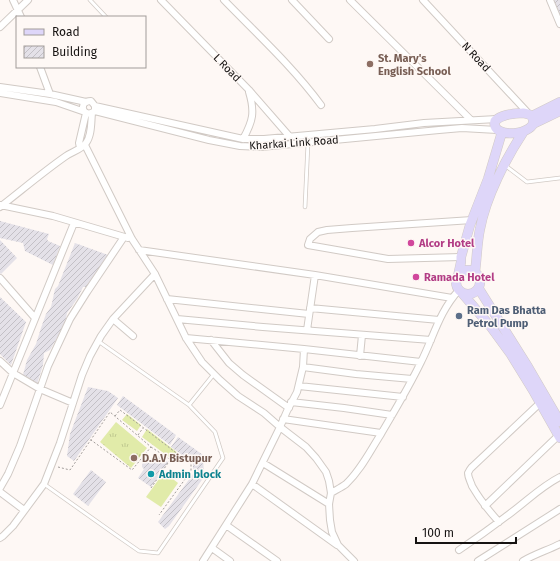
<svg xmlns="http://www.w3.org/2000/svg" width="560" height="561" font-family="'Fira Sans',sans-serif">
  <defs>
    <pattern id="grass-tufts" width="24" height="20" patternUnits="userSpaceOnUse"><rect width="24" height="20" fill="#e1eba9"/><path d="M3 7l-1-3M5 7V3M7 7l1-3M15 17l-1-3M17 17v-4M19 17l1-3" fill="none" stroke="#c0c990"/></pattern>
    <pattern id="building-hatch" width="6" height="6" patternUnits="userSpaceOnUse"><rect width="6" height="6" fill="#e4e1e8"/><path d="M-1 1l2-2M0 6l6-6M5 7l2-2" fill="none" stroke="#c3c0c6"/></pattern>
  </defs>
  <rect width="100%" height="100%" fill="#fef8f5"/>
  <path fill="url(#grass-tufts)" d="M127,414L141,425L137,431L122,420Z
    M116,422L147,448L131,468L100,442Z
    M147,429L178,453L173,460L142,437Z"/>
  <path fill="#e1eba9" d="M164,472L178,483L161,507L146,497Z"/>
  <path fill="url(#building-hatch)" d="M552,0H560V17Z
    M0,221L49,234L47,239L48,241L60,246L53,265L25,251L23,243L0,238Z
    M0,240L17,258L1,274L0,273Z
    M75,243L108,255L87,287H83L77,299L67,313L65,323L58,336L50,350L44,353L43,365L37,384L23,375L27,360L36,344L41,328L46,314L51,307L55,289L58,286Z
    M0,297L26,322L11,365L0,354Z
    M88,387L108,391L118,398L74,461L67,456L70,434Z
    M123,396L176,435L170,445L117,405Z
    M178,437L203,455L204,477L169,526L165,529L158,522L193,474V463L171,447Z
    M155,454L168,462L151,487L138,478L144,469L142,467V464L147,461H150Z
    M91,470L106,482L88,506L73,494Z"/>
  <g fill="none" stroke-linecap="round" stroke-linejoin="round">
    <defs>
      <path id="lane" d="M90,0L106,17
        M506,166L527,182L560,178
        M305,207L308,143
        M98,341L189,405L214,374
        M44,484L116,535L139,551L158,553L223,458L215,432L189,405"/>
      <path id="street" d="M13,0L21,17
        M161,0L249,90L290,137
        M224,0C257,34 293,67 321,105
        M292,0L329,39
        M350,0L471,120
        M423,0L529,114
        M550,0L560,24
        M0,27L28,0
        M40,67L50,94
        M0,87L50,94L86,102
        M0,93L56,102L85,112
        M95,106L243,139H264L375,129L424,123L497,119
        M95,111V106L91,101C77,101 83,120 95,111L209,140L240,146L261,147L439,130L462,128L497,130
        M243,139C253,121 255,112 249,92
        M85,145L132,239L155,274L186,338L202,362L220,380L238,396L264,413L280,427L306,447L316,458L326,472L329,481L331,493L329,504L330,520L332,532L338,545L354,561
        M80,148L79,143L86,113
        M0,205L53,216L128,238
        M0,207C22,190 43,172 66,156C72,152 82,149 86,143C92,135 91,122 92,113
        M139,250L315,275L452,298
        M461,257L388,259L308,245L310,239L318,232L327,230L352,228L472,220
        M0,278L35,318
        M167,299L309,314
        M310,308L439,320
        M113,319L133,336
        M177,319L263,327L431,340
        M307,330L315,275
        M186,338L304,349L421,362
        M211,340L229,363L243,375L289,408
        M360,356L362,335
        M0,361L13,373L40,389L73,403
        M303,367L356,374L412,379
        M299,386L403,397
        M291,402L344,408L392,415
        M0,405L74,223
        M283,419L381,433
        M263,463L329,504
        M252,484L337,545
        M0,488L8,474L20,446L48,366L70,319L87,292L124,237
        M0,492L24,510
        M331,493C336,490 342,487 346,484C361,470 370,451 381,434C395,410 409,387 421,362C434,336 439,312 459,290
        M485,506L559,435
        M499,522C489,511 480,500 472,486C471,482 468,478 468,473C469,471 470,469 471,468L540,403
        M226,525L277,561
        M0,538L3,536L13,526L44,484L60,443L82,375L90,356L101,336L113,319L155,274
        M212,548L230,561
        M459,550C477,538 495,525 512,512C528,500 542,486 560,477
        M203,561L252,484L280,427L287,411L297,392L303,367L304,349
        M478,561L560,509
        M523,561C535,554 548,550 560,544"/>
      <path id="secondary" d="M523,113C528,114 531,114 533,119C538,135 490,140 495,121C502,114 513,114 523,113Z
        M532,116L560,102
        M533,124L560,111
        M456 282a12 12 0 1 1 24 0a12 12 0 1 1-24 0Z
        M475,272C477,257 477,243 480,229C486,197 506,158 524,131
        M458,276L461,262V257L470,225L488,179L502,132
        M479,289L528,367L560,422
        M462,293L491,327L510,353L534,392L560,438"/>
    </defs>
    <use href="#lane" stroke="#d1cac5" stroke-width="4.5"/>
    <use href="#street" stroke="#d1cac5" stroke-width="8"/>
    <use href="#secondary" stroke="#d1cac5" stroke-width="10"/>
    <path stroke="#a09b99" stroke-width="1" stroke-dasharray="2 2" stroke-linecap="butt" d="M115,416L120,410L179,455
      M138,435L143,428
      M151,447L174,462L179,455L191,463V471L159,515
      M58,467L70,470L110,412L151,447L132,470L91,440
      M151,488L170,460"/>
    <use href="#lane" stroke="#fff" stroke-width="3"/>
    <use href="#street" stroke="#fff" stroke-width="6"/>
    <use href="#secondary" stroke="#ded6f9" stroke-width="9"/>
  </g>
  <g fill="#8d6e63" stroke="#fef8f5" stroke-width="1.5">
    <circle cx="370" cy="64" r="4"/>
    <circle cx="134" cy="458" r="4"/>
  </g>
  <g fill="#d1479c" stroke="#fef8f5" stroke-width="1.5">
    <circle cx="411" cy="243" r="4"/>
    <circle cx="416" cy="277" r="4"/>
  </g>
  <circle fill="#5c6f8a" stroke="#fef8f5" stroke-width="1.5" cx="459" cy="316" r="4"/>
  <circle fill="#0f9aa8" stroke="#fef8f5" stroke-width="1.5" cx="151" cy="474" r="4"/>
  <g text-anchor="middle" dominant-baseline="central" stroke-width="3" stroke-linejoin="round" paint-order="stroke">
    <g font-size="11" fill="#161312" stroke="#fef8f5">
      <text transform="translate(476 57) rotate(47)">N Road</text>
      <text transform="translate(227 68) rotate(46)">L Road</text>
      <text transform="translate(294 143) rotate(-4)">Kharkai Link Road</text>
    </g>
    <g font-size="11" font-weight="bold" fill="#785e54" stroke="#fef8f5" text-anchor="start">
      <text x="378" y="58">St. Mary's<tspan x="378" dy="13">English School</tspan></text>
      <text x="142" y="458">D.A.V Bistupur</text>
    </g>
    <g font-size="11" font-weight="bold" fill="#b23c85" stroke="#fef8f5" text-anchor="start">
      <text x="419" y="243">Alcor Hotel</text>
      <text x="424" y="277">Ramada Hotel</text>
    </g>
    <g font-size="11" font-weight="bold" fill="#4e5e75" stroke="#fef8f5" text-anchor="start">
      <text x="467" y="310">Ram Das Bhatta<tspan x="467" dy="13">Petrol Pump</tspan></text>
    </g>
    <g font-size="11" font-weight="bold" fill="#0d838f" stroke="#fef8f5" text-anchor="start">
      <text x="159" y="474">Admin block</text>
    </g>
  </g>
  <rect x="16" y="16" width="130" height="52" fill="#fef8f5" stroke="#a19c9a"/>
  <rect x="24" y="29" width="20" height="6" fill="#ded6f9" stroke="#a19c9a"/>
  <text x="52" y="36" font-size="12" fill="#161312">Road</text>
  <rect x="24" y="46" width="20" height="12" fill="url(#building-hatch)" stroke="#a19c9a"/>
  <text x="52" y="56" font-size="12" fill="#161312">Building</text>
  <path d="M416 537v6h100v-6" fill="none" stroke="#161312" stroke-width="2"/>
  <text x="422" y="537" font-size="12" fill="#161312" stroke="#fef8f5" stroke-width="3" paint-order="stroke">100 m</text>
</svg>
